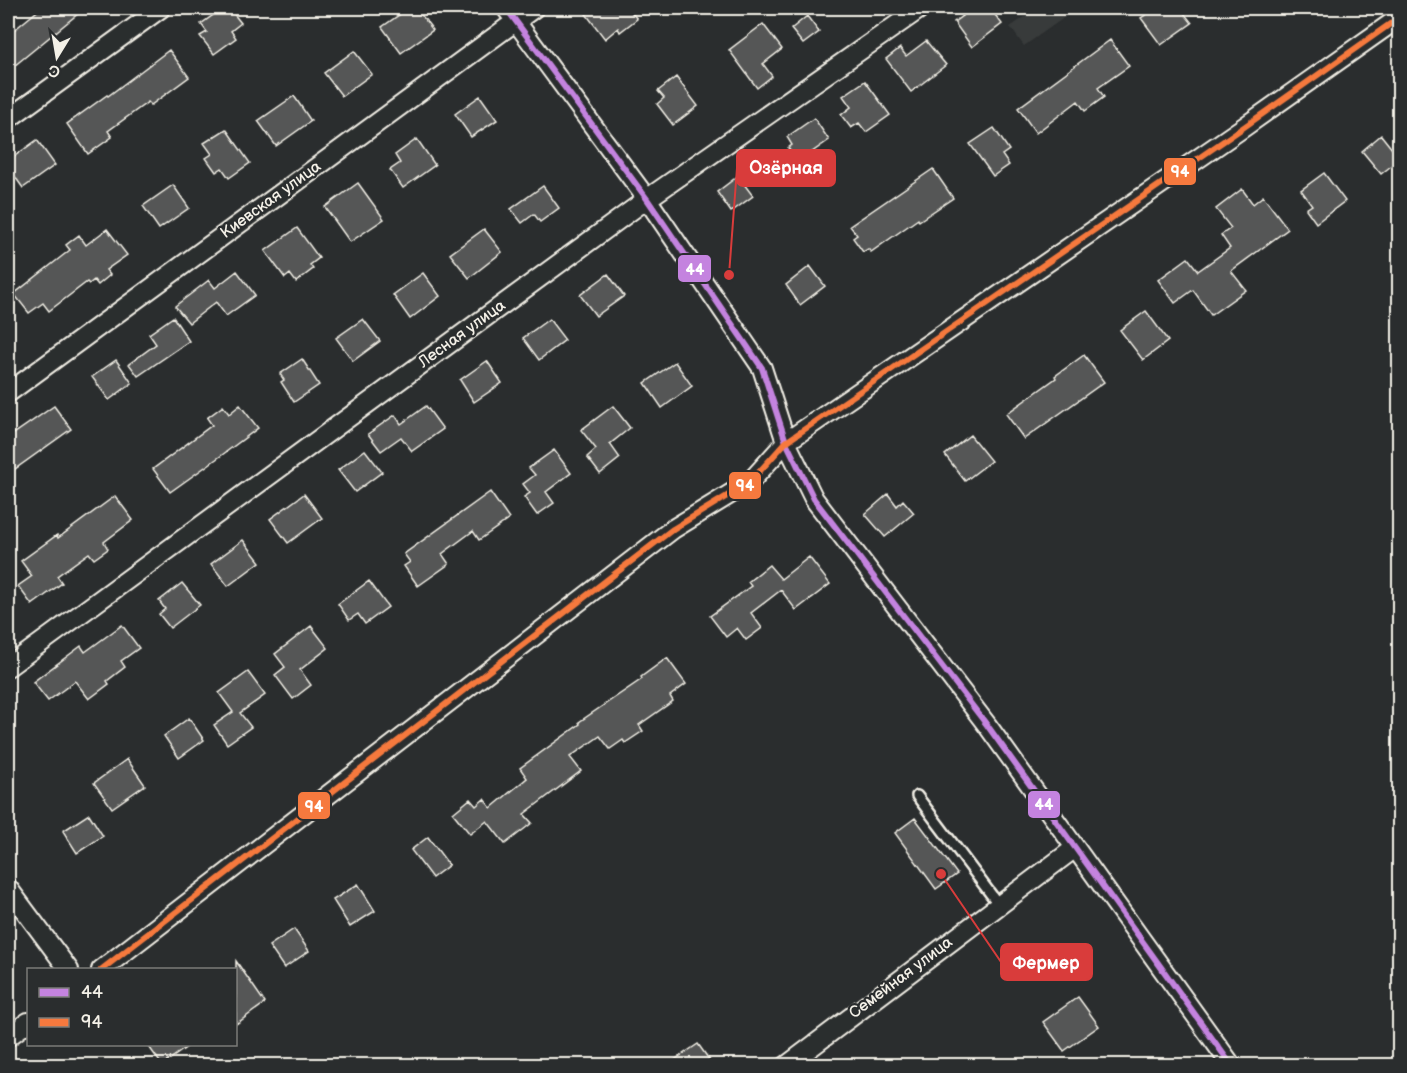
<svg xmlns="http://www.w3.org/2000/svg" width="1407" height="1073" font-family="'Balsamiq Sans',sans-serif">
  <rect width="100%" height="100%" fill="#2a2d2e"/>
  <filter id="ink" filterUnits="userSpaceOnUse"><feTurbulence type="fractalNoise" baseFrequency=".0167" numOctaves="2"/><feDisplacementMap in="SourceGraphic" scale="12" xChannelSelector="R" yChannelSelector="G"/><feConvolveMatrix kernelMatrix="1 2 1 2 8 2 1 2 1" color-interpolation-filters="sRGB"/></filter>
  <g filter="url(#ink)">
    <path fill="#373a3a" d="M1038,8H1078L1024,46L1010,27Z"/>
    <path fill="#555756" stroke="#f4f1e8" stroke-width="1.5" d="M41,8H85L8,71V35Z
      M223,8H229L241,23L231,31L236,38L214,54L200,36L207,32L201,24Z
      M409,8H416L433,30L401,53L382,27Z
      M595,8H628L637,19L620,32L618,28L605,39L586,14Z
      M973,8H990L1002,24L972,47L954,22Z
      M1156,8H1180L1192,23L1161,45L1141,18Z
      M807,16L819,32L803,44L791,29Z
      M763,24L782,49L763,64L772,76L757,88L729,50Z
      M1110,40L1129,66L1098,88L1104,97L1085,111L1078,101L1036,133L1018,108Z
      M926,41L946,65L911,92L886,59L900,48L906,56Z
      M169,50L189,77L151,105L148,102L108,131L112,137L88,154L67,124L107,95L108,96Z
      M354,51L372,74L342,96L324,73Z
      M676,77L698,106L673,125L657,104L664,98L658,91Z
      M865,81L890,115L866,132L859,123L851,128L841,115L851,107L843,96Z
      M294,96L311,121L276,146L258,121Z
      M480,96L497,120L471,137L455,114Z
      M814,118L829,140L798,162L788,148L792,145L787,137Z
      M994,128L1009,150L1002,155L1009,165L993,176L970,144Z
      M226,129L250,163L229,178L222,168L216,172L206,158L212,154L204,143Z
      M1381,135L1400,159L1381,174L1362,151Z
      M417,139L435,165L403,188L390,170L400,163L395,155Z
      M37,140L55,165L23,188L8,167V161Z
      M933,169L953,198L919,221L918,219L871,252L868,249L863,252L853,238L857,235L850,226Z
      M1324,173L1345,201L1316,223L1306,209L1312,205L1301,190Z
      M738,176L753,196L731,212L717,192Z
      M358,183L384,219L350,242L325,207Z
      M173,185L189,208L159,229L143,206Z
      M543,186L559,208L540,222L534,214L522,223L511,209Z
      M1242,189L1253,204L1263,196L1288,229L1231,271L1246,290L1211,315L1193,290L1175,303L1158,280L1188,258L1198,271L1230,248L1221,235L1231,228L1216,209Z
      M297,228L319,258L310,265L313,269L296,282L290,274L285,278L265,251Z
      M107,229L127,255L106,270L110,275L98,285L94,280L89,284L87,282L49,311L43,303L29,313L14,294L70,250L66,245L79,235L86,245Z
      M484,229L502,252L469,278L450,254Z
      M810,266L825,286L800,305L786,285Z
      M237,271L255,295L226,316L216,302L189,323L175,306L209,280L215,288Z
      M423,273L440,296L410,319L393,295Z
      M608,274L624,296L596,316L580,295Z
      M1146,311L1168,341L1143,360L1120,330Z
      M173,317L189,341L138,376L129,364L156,344L149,334Z
      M363,319L380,341L353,361L336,338Z
      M549,319L565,340L539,360L523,338Z
      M1084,355L1104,382L1024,439L1006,414L1056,378L1055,376Z
      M302,359L319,385L294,402L281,382L284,380L280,374Z
      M116,360L132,383L109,400L92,377Z
      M487,361L502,383L474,402L460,380Z
      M675,362L692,386L662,408L645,383Z
      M240,405L258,428L222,455L170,492L153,469L212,425L207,418L223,406L229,414Z
      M54,406L71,429L8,474V438Z
      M426,406L443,429L412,451L401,437L381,451L368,434L395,415L401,424Z
      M613,406L630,428L610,444L620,458L600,474L587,457L596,449L581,430Z
      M970,435L991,461L965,481L945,455Z
      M365,450L382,472L355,492L338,470Z
      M554,450L571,473L546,492L554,503L537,515L524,497L530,493L523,484L535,475L529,468Z
      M490,492L509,519L479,540L473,531L442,554L449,564L418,586L404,566L410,562L404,554Z
      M304,494L322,518L288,543L270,519Z
      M888,494L897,506L903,500L914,513L885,537L865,514Z
      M115,496L133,520L104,542L108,549L94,559L89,553L57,576L62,583L32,605L18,586L32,576L21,561L57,535L58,538Z
      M243,540L260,562L228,586L211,564Z
      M809,557L830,584L796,610L781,590L751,613L762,628L746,640L737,628L726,637L710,616L751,586L748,582L769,565L781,579Z
      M369,581L388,607L365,624L358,614L349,620L338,604Z
      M182,583L200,605L170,628L159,614L165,609L159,601Z
      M122,625L139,648L121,661L125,667L107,681L109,684L89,699L75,681L48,701L33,682L81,646L85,652Z
      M311,626L328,648L300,670L311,685L293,699L275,675L285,667L275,654Z
      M667,658L686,684L670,696L673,701L639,725L643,731L625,743L623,740L610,749L600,736L570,757L581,771L524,814L532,823L505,844L487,821L470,834L453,813L470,799L476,806L484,799L491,808L527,778L520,768L580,724L579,722L642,679L641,677Z
      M248,672L265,695L240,713L251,727L227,744L214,725L233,712L219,693Z
      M189,718L204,740L179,758L164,736Z
      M127,759L145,785L112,808L94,783Z
      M89,814L103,836L77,853L63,831Z
      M915,818L957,874L936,889L895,833Z
      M428,837L449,865L432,878L411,850Z
      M358,884L375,911L350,927L333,900Z
      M294,929L309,951L284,968L269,946Z
      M236,961L265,1003L236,1024Z
      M1078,997L1099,1026L1064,1051L1043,1022Z
      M147,1044H191L162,1065Z
      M698,1044L713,1065H667Z"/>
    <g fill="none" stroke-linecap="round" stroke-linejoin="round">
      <defs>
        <path id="lane" d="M917,796L999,905"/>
        <path id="street" d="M506,8L647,199L762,368L786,442L814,499L987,725L1232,1066
          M8,119L161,8
          M8,393L534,8
          M8,667L647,199L921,8
          M8,888L69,970
          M101,970L673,529L750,482L786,442L1244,127L1400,17
          M8,1037L28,1022
          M786,1066L1075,848"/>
      </defs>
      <use href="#lane" stroke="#f4f1e8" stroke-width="14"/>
      <use href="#street" stroke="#f4f1e8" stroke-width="22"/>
      <use href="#lane" stroke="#2a2d2e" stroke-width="9"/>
      <use href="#street" stroke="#2a2d2e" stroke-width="18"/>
      <defs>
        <path id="bus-1" d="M506,8L647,199L762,368L786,442L814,499L987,725L1232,1066"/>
        <path id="bus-2" d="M101,970L673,529L750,482L786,442L1244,127L1400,17"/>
      </defs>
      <use href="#bus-1" stroke="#2a2d2e" stroke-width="10"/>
      <use href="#bus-2" stroke="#2a2d2e" stroke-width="10"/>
      <use href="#bus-1" stroke="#c483df" stroke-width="6"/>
      <use href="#bus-2" stroke="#f6793e" stroke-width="6"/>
    </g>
  </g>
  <g text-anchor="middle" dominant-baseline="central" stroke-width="4.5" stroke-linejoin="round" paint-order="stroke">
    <g font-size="16" fill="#f4f1e8" stroke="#2a2d2e">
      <text transform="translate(271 200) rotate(-36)">Киевская улица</text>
      <text transform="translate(462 334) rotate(-36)">Лесная улица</text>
      <text transform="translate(901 978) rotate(-37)">Семейная улица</text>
    </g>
  </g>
  <path fill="none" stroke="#d93c3b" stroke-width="2" d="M729 275L737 168M941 874L1001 962"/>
  <g fill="#d93c3b" stroke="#2a2d2e" stroke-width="2">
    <circle cx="729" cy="275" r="6"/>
    <circle cx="941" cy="874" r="6"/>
  </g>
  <g fill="#d93c3b" stroke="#d93c3b" stroke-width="2">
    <rect x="737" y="150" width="98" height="36" rx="6"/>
    <rect x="1001" y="944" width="91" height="36" rx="6"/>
  </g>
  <g font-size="18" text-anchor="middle" font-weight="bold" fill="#fff">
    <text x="786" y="174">Озёрная</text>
    <text x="1046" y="969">Фермер</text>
  </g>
  <g stroke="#2a2d2e" stroke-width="2">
    <rect x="1163" y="157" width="34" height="29" rx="6" fill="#f6793e"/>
    <rect x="677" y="254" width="35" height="29" rx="6" fill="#c483df"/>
    <rect x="728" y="471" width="34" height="29" rx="6" fill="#f6793e"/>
    <rect x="1027" y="790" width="34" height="29" rx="6" fill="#c483df"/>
    <rect x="297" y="791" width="34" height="29" rx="6" fill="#f6793e"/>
  </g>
  <g font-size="16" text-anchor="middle" font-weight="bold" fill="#fff">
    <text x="1180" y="177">94</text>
    <text x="695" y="275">44</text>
    <text x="745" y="491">94</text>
    <text x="1044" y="810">44</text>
    <text x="314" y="812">94</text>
  </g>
  <rect width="1407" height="1073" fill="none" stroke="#2a2d2e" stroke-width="30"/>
  <rect x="15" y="15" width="1377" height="1043" fill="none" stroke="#f4f1e8" stroke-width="2" filter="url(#ink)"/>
  <rect x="27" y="968" width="210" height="78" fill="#2a2d2e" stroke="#7b7b78" stroke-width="1.5"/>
  <rect x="39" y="988" width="30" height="9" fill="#c483df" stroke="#7b7b78" stroke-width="1.5"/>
  <text x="81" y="998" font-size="18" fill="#f4f1e8">44</text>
  <rect x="39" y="1018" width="30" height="9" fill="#f6793e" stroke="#7b7b78" stroke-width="1.5"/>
  <text x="81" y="1028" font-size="18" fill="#f4f1e8">94</text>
  <g transform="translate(57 57) rotate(191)" stroke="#2a2d2e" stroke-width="4.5" paint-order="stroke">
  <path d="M0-4.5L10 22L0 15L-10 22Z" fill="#f4f1e8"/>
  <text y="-9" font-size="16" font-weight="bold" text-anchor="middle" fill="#f4f1e8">С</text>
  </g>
</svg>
